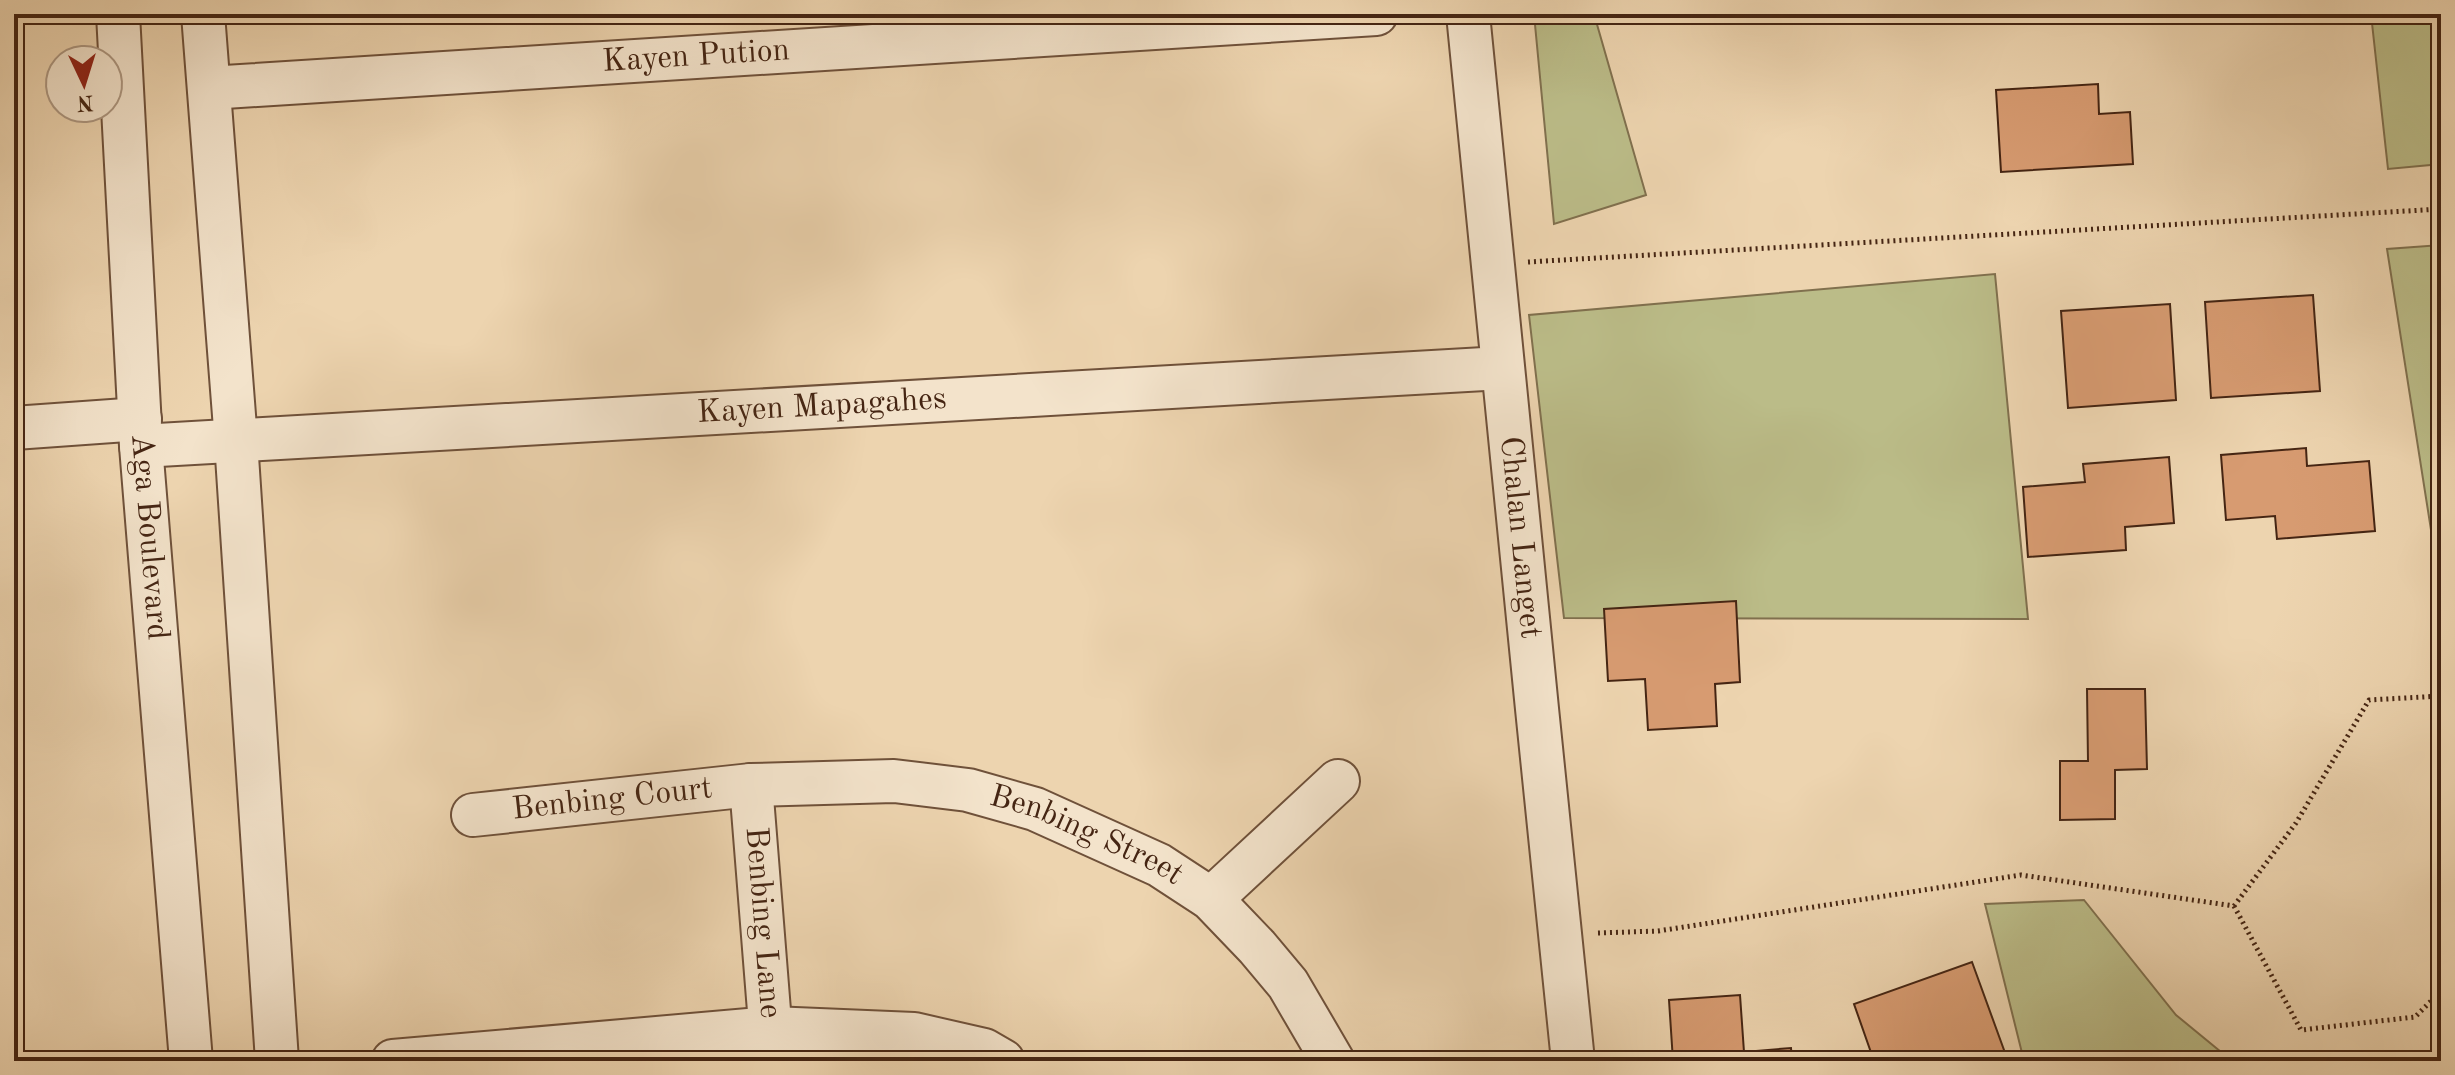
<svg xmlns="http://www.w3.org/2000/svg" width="2455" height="1075" font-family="'Old Standard TT',serif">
  <rect width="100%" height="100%" fill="#edd4af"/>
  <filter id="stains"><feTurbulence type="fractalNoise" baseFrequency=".0025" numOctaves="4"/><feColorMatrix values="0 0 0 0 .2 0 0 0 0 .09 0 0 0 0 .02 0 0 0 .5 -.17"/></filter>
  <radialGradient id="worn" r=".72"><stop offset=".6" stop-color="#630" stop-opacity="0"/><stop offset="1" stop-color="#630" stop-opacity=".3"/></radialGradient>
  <path fill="#bbbc88" stroke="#80704e" stroke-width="2" d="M1534,14H1594L1646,195L1554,224Z
    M2371,14H2441V164L2388,169Z
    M2441,245V581H2439L2387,249Z
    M1995,274L2028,619L1564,618L1529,315Z
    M2084,900L2176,1015L2232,1061H2024L1985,904Z"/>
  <path fill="#d79b71" stroke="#452513" stroke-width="2" d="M2098,84L2099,114L2130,112L2133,164L2001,172L1996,90Z
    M2313,295L2320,391L2211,398L2205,302Z
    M2170,304L2176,400L2068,408L2061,311Z
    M2306,448L2307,466L2369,461L2375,531L2277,539L2275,516L2226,520L2221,455Z
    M2169,457L2174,523L2125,527L2126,550L2028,557L2023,487L2085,482L2083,464Z
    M1736,601L1740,682L1715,684L1717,726L1648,730L1645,679L1608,681L1604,609Z
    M2087,689H2145L2147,769L2115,770V819L2060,820V761H2088Z
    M1972,962L2008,1061H1874L1854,1004Z
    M1740,995L1744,1052L1791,1048L1792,1061H1673L1669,1000Z"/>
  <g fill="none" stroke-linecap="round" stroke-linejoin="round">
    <defs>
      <g id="minor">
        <path id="s1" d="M118,14L141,446L191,1061"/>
        <path d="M203,14L236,441L277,1061"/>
        <path id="s2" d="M1468,14C1500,363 1538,712 1573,1061"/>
        <path id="s3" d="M209,88L1376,14"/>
        <path d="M14,428L140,419"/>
        <path id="s4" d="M141,446L1502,368"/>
        <path id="s5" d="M751,785L773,1061"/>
        <path id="s6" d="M473,815L751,785L894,781L968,790L1035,809L1159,865L1211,899L1257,947L1288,984L1333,1061"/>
        <path d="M1211,899L1338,781"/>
        <path d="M393,1061L771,1028L914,1034L984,1050L1003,1061"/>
      </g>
    </defs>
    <use href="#minor" stroke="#6f513a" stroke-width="46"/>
    <path stroke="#452513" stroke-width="5" stroke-dasharray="2 4" stroke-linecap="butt" d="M1528,262L2441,209
      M2234,906L2296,823L2369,700L2441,696
      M2234,906L2301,1030L2415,1017L2441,991
      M1598,933L1658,931L2021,875L2234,906"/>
    <use href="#minor" stroke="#f3e3cb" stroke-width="42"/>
  </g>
  <g text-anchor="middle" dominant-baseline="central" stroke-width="6" stroke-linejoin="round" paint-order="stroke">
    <g font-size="32" fill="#452513" stroke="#f3e3cb">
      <text stroke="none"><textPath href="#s3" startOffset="488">Kayen Pution</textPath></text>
      <text stroke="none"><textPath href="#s4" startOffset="682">Kayen Mapagahes</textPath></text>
      <text stroke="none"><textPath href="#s1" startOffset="524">Aga Boulevard</textPath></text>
      <text stroke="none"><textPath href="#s2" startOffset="526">Chalan Langet</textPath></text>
      <text stroke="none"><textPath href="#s6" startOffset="140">Benbing Court</textPath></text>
      <text stroke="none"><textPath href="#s6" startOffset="624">Benbing Street</textPath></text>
      <text stroke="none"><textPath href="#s5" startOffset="138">Benbing Lane</textPath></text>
    </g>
  </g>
  <rect width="2455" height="1075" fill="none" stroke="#edd4af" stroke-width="48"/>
  <rect x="16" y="16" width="2423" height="1043" fill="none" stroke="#452513" stroke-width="4"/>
  <rect x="24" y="24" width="2407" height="1027" fill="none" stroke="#452513" stroke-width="2"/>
  <g transform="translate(84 84) rotate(176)"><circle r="38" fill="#f3e3cb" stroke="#ad9781" stroke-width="2"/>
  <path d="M0-6L14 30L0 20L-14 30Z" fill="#8f2418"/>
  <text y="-12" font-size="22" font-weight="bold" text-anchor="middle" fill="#452513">N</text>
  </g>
  <rect width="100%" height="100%" filter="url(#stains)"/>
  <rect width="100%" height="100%" fill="url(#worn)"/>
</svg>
